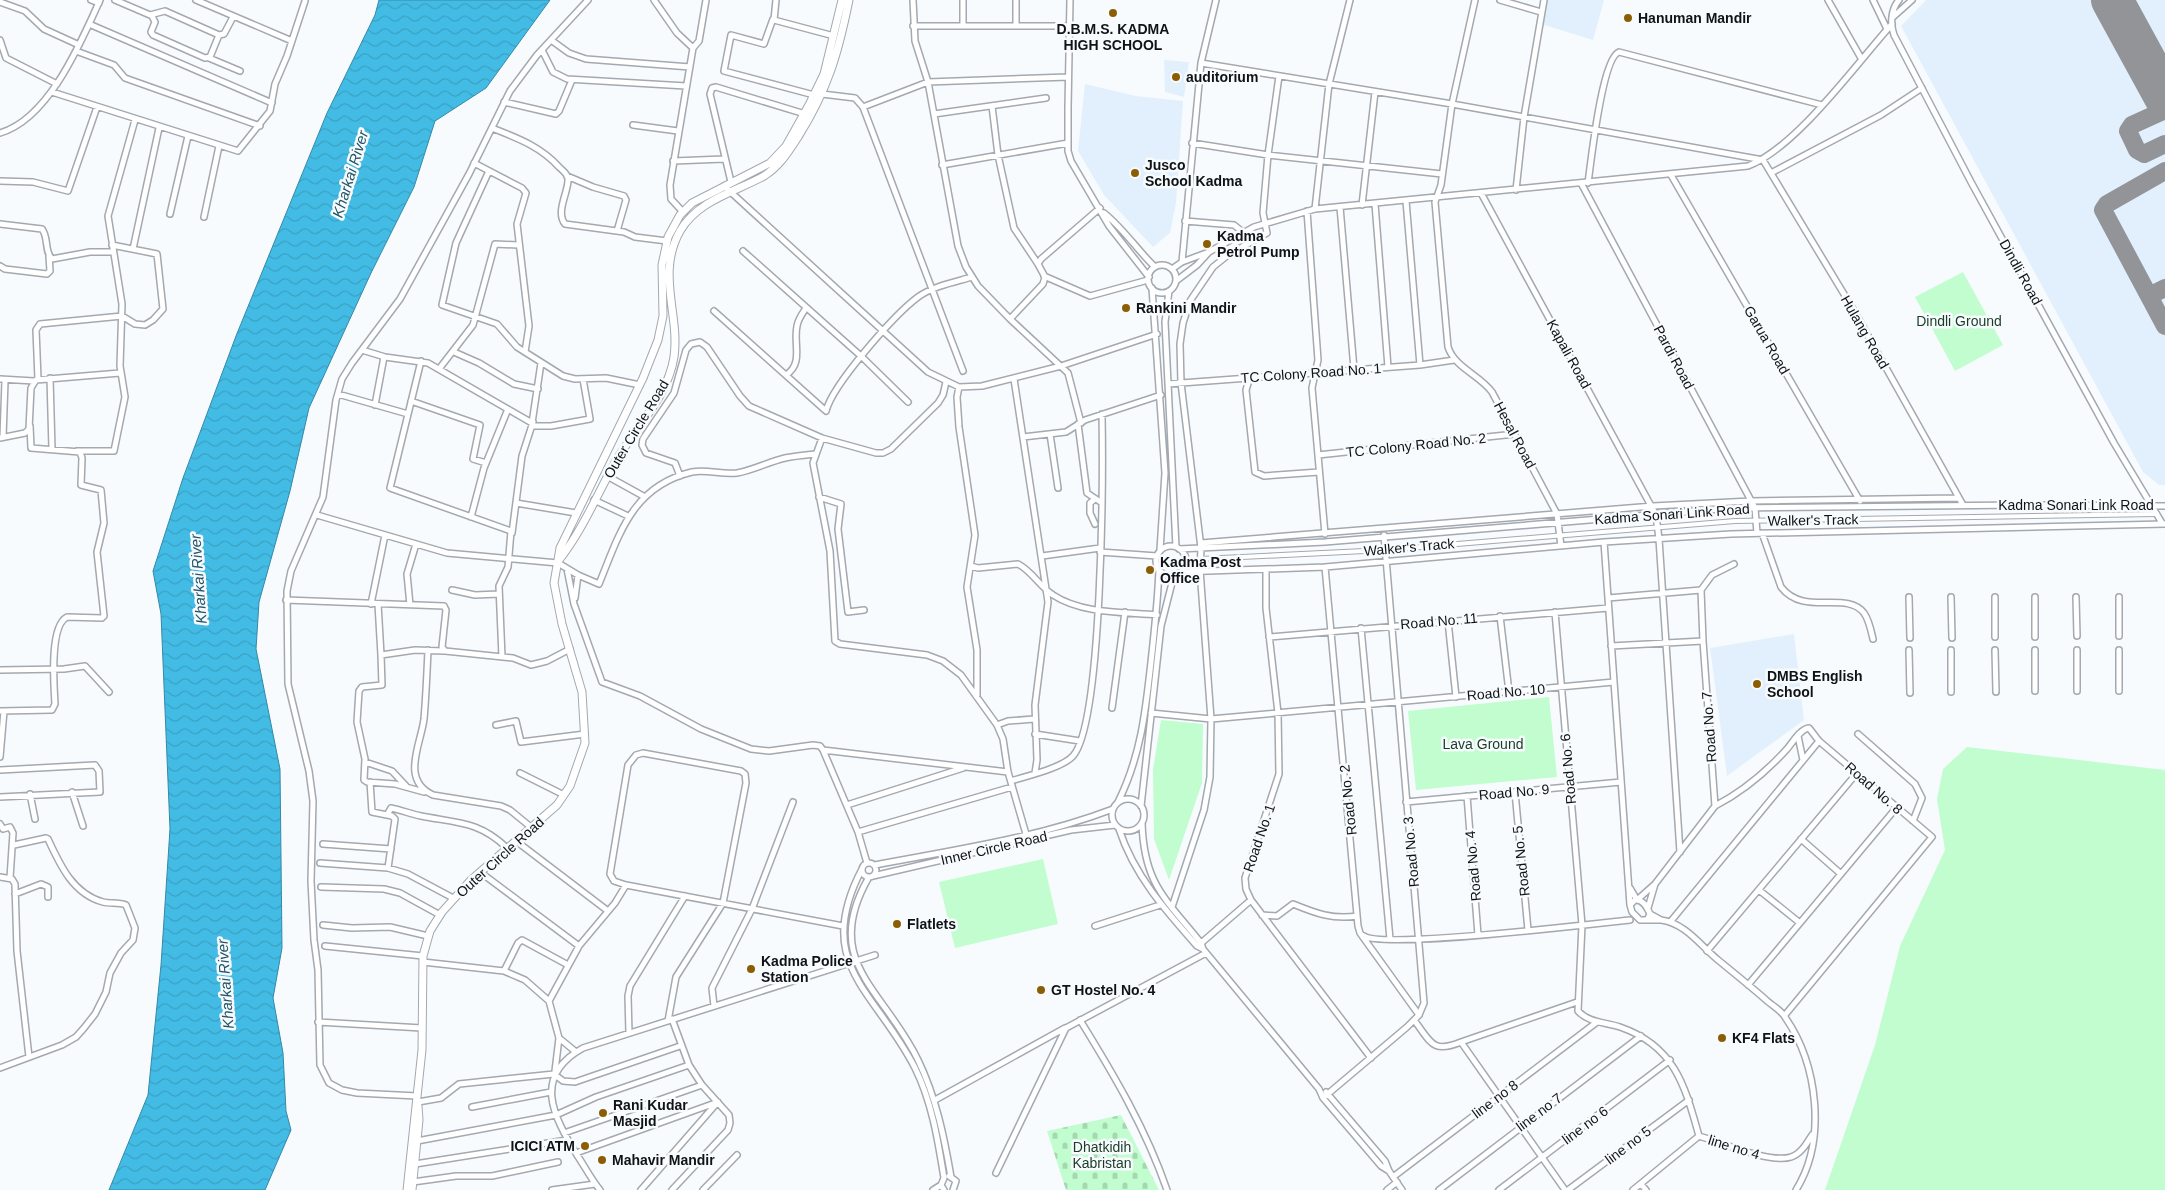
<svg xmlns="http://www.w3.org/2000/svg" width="2165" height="1190" font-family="Helvetica,sans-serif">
  <defs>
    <pattern id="cemetery-stones" width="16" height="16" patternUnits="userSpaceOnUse" patternTransform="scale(1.25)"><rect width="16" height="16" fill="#c1fdcf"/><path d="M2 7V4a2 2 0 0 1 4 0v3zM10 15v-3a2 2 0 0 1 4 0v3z" fill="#a5d8b1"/></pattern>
    <pattern id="water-waves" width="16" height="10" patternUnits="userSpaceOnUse" patternTransform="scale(1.25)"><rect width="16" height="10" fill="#43bce5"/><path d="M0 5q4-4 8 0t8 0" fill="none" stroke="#3aa1c4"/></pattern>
  </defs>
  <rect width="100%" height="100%" fill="#f8fbfe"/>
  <path fill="#e2f0fd" d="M1547,0H1604L1593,40L1541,24Z
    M1926,0H2165V485H2159L2143,472L1901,26Z
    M1164,60L1189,62L1184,97L1165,92Z
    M1085,84L1136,96L1183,101L1176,203L1170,233L1153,247L1104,195L1078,151Z
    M1794,634L1804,720L1727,776L1710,648Z"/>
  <path fill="#c1fdcf" d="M1963,272L2003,345L1955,371L1915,297Z
    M1549,697L1557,777L1416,790L1408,711Z
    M1161,720L1203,724L1202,783L1169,880L1154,839L1153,769Z
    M1967,747L2165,770V1190H1825L1875,1045L1900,946L1945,850L1937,799L1943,769Z
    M1043,859L1058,924L955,948L939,882Z"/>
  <path fill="url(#cemetery-stones)" d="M1121,1115L1159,1190H1066L1047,1131Z"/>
  <path fill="url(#water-waves)" stroke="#3489a7" d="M379,0H550L486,88L435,121L414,187L371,273L309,408L290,491L259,602L256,649L280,769L282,948L273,998L283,1053L286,1111L291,1130L265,1190H109L148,1095L161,965L170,829L161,614L153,571L183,478L236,336L327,113L375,15Z"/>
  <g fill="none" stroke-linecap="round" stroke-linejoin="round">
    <path stroke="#929497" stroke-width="18" d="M2165,110L2132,125L2128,131L2137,150L2144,154L2165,144
      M2165,171L2107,204L2103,210L2165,326
      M2149,296L2165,288"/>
    <path stroke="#929497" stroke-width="42" d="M2112,0L2165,97"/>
    <defs>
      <path id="pedestrian" d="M1201,559L1385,550L1735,521L2157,514"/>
      <path id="minor" d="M91,0L99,3
        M115,0L150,15L165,11L219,35L224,34L233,17
        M196,0L292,41
        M654,0L677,33L693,48L670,185L671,199L683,212
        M776,0L774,20L834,36
        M913,0L915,41L928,82L958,246L966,267L978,286L1010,319L1068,373L1081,423
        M1070,0L1068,108V151L1071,161L1109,226L1149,277
        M1475,0L1452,104L1441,185L1435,202L1448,347C1455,368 1480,375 1492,392L1557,514L1561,546
        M1500,0L1541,12
        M1828,0L1861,58
        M1873,0L1887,29
        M1899,0C1891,9 1890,24 1894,35L1971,182L2114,443L2162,523
        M0,2L25,11L44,29L79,45
        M152,16L155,22L151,32L153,35L205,58L210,57L219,35
        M1893,17L1912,0
        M773,19L764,44L731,35L724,71L814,95
        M89,24L272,103
        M963,25V0
        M913,26H1069
        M1016,26V0
        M0,40L6,58L57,84
        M551,40L569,53L586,59L690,67
        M693,48L699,41L706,0
        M542,50L553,72L567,79L686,86
        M76,51L114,65L125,78L260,126
        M209,58L240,71
        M1201,63L1452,104L1763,160L1853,309L1963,505
        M52,92L238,151L270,111L275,84L287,56L305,1
        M822,94L855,98L863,107L963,371
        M504,102L556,114L559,111L572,80
        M992,106L998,155L1014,228L1038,264
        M863,107L928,82L1068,77
        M934,114L1046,98
        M633,125L678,131
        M492,128C517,138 540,146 559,167C562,170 568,174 568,179C569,191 555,212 565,224L624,232L635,237L667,241
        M0,133C49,119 81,42 100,0
        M1192,143L1268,155L1442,174
        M673,161L724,159
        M474,163L522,188L526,193L517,224L529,326L525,352
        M942,165L1068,143
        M489,171L456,243L442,305L497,324L517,347L563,376L575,379L606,378L640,385
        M1771,173L1881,115L1922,88
        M1671,175L1860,501
        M567,176L593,187L624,196L626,200L617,231
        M0,181L33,182L68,191L97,107
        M731,182L710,94L712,88L716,87L805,114
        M1581,183L1755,508L1757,533
        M1588,183C1591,162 1602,58 1619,52L1822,105
        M724,186L928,372L959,387L982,386L1061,366L1157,334
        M1516,190L1524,117L1544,0
        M1481,193L1656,515L1659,539L1680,852
        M1406,201L1420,365
        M1375,204L1388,367
        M1362,205L1375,92
        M1340,207L1354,369
        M1315,209L1329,84L1350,0
        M1307,211L1318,360L1312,388L1325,534
        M1104,213C1124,229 1137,250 1155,267
        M170,214L188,136
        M204,217L219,146
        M1185,221L1234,225L1244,233
        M0,224L42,229C49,238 44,251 52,259L90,252H113
        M133,249L159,128
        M743,251L862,357L908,402
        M1182,262L1201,63L1216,0
        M1148 279a14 14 0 1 1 28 0a14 14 0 1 1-28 0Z
        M0,266L5,269L47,274L50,271L49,256
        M1172,269L1182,262L1209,252L1254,227L1315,209L1748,166C1796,148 1856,64 1892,24
        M1044,276L1090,296L1148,280
        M1176,281L1197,265L1209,252
        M1152,288L1165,473L1160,550
        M1169,291L1165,322L1176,547
        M714,311L826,411C833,384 894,315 918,297C933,286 955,282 972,277
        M1010,319L1043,284L1045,277L1038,264L1041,259L1100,208
        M362,350L385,357L428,363L532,423L541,363
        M454,352L479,363L514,384L538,389
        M421,361L390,488L511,531L508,567L499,586L502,657
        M439,369L473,325L495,244L518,245
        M786,375C804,363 793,344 797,326C798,319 802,314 806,308
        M1250,377L1246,390L1255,472L1264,476L1319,472
        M50,378L52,449
        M0,379L34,381
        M38,379L36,330L40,324L122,316L135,324L145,325L153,320L163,309L157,254L112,245
        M1014,379L1048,602L1035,705L1037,760L1035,773
        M1168,384L1420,365L1454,360
        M959,387L957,397L959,427L975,535L967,587L977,650V695
        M338,394L408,414
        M411,401L480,425L473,459L486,463
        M375,405L384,357
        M1078,424L1087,493L1102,503
        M532,426H551L590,419L583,379
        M1050,434L1058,488
        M3,437L5,381
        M1023,437L1066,432L1085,420L1161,395
        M0,438L25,433L29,429L31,388L36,380L120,373
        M822,438L813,463L830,551L835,641L840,644L927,655L943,661L961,675L997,725L1003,739L1008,772L1026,834
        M77,451H114L125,397L120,366L122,304L108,216L135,120
        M1318,455L1515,434
        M607,476L645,497
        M680,476L675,463L646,453L642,445L643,439L674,393L686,350L691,344L700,342L707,347L740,396L749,406L822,438L876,453H883L891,449L938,403L943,395L946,382
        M819,497L841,504L838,529L848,612L864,610
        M1095,499L1090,503V513L1095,524
        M594,500L628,516
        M516,503L576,513
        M317,515L447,553L558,563L578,575L599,584C619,535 632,486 692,472C707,469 722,475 737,473C754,470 768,462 785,458C794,456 805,455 815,454
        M471,517L484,468L508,409
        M512,533L522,456L533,422
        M1762,533L1781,587C1804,617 1846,590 1864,613C1869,620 1871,630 1873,639
        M1604,542L1630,905
        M1201,543L1653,506L1751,501L1959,498
        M1156 561a15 15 0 1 1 30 0a15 15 0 1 1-30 0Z
        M1179,549L1325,542L1732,508L2022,505L2165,506
        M1100,552L1157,556
        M1042,556L1100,548
        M971,566L978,568L1018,564C1032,571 1040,587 1053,595C1082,614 1124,612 1157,615
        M1325,567L1358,926L1360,933L1419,1015
        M567,569L574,604L602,682L640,696L701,729L751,749L769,751L813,745L820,746L823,750L858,832L867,863
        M1266,569V608L1278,713L1279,774L1245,878L1246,889L1251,900L1371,1058
        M1180,572L1325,567L1604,542L1731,534L2165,524
        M452,590L475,595L499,594
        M1909,597L1910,638
        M1951,597L1952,638
        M1995,597V637
        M2035,597V637
        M2076,597L2077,636
        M2119,597V636
        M575,598L578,575
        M1608,598L1701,590
        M286,600L444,606L446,610L442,647L445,651L513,658L531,665L547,661L570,649
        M371,604L385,535
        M378,604L381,655L415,650L444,651
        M410,605L407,574L416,544
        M1555,612L1582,925L1578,1011C1589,1023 1605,1022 1620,1027C1675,1046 1685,1086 1699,1136
        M1500,616L1509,692
        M1448,621L1456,697
        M1361,628L1390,939
        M1269,637L1608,608
        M1703,641L1701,590L1712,575L1734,564
        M1611,646L1703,641L1715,806L1655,884
        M428,650C427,673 426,696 424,719C421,744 400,780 433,795L501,806L510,810L532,828
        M1909,650L1910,693
        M1951,650V692
        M1995,650L1996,692
        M2035,650V691
        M2077,650V691
        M2119,650V691
        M381,655L382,685L362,687L359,691L357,722L365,759L364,780L367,782L395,784L424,792
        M0,670L64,669L85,666L109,692
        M1112,708L1125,612
        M0,711L52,710L55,704C54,686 49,626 67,617L102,618L104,616L97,552L104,523L101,490L81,485L82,458L80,452L31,448L30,426
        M1151,713L1211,719L1614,682
        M496,725L516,721L521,742L585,734
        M997,725L1008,721L1034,719
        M1035,734L1080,741
        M1858,734L1915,784L1922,798L1913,821
        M1798,736L1803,760
        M823,750L1008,772
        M0,757L4,711
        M365,762L392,771L406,786
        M0,770L95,765L99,771L100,792L0,797
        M520,773L564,795
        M1011,781C1027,776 1062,768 1073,756C1103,722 1103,469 1102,414
        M370,782L372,812L392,816L395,819L388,868
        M72,792L83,826
        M1515,792L1528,930
        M30,794L35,819
        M1467,796L1478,935
        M1112 815a16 16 0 1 1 32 0a16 16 0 1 1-32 0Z
        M1118,802C1142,754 1146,707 1152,653C1155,625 1158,598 1159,569
        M1406,802L1621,782
        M847,805L963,768
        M1141,806L1161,626L1174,575
        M1715,806C1742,792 1767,771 1787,749C1793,742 1800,729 1809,728L1819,741
        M387,815L391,808C401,810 411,814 421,816C457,823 479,821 507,848
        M1142,823C1144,884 1165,898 1201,943L1203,949L1319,1089L1323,1098L1381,1166L1389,1171
        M0,824L3,829L10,827L13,833L10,878
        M1119,829C1134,875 1165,910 1197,946L1203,949
        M858,832L1012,787
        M1801,839L1841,874
        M516,841L608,911
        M323,844L391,849
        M862 870a7 7 0 1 1 14 0a7 7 0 1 1-14 0Z
        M320,863L388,868L408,874L453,898
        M875,865C954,850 1037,838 1113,809
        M862,869C812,964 876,991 915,1068C932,1102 938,1141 944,1178L941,1185L944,1190
        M480,872L579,946
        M873,876L1071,830L1115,825
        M0,877L12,879L15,884L17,951L29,1057
        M869,877C820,962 884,989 918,1060C936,1097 944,1136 951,1177
        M626,885L614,881L610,874L628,765L636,755L643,753L741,771L745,774L746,783L723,903L676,977L668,1021
        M321,887L384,889L400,893L440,915
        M1630,888L1637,900L1655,884L1648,908
        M1759,890L1800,923
        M15,894L41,884L48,887V897
        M1635,900C1643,899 1647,907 1650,914L1647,920H1640L1632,912L1630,905Z
        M1172,907L1204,810L1210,777L1211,719L1200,570L1201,548L1181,383L1180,344L1183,323L1190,301L1213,267L1228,255L1267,233L1263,213L1268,155L1279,76
        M1262,915L1277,916L1293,904C1315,913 1333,920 1357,916
        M1648,920H1661L1650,914
        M1661,920C1685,923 1700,945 1718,960C1734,973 1750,986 1765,999C1771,1005 1781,1010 1785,1017C1818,1065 1827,1140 1796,1190
        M1671,921L1819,741L1932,837L1785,1015
        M323,925L352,928L390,927L428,936
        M1095,926L1160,905
        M1364,936C1384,949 1593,924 1630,920
        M1200,944L1251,900
        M325,946L423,956
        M1707,951L1857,773
        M423,962L504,971L525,980L549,1001L559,1038L576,1052
        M504,971L518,943L522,940L568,965
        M1748,985L1897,807
        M549,1001L579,946L615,903L626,885L843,926
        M714,1006L712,988L752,909L793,802
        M1080,1020C1114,1075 1146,1129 1167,1190
        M1414,1020C1431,1042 1432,1054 1461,1042
        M318,1022L422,1028
        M629,1033L628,996L630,986L685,896
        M0,1068L62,1045L76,1037L84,1028L95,1014L106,992L110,973L121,953L133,940L135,928L126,905C118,902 110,904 103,902C73,894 60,865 48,839L46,838L14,845
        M555,1071L559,1038
        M1326,1092L1385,1161L1389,1171L1402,1190
        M417,1096L357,1093L342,1090L329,1083L320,1065L318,970L314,940L311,881L313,801L309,771L288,684L287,591L291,571L323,497L336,400L342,379L352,363L400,299L469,174L510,91L537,55L588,0
        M1323,1098L1407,1027L1419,1015L1424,1003L1384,535
        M935,1100L1065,1028
        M418,1102L441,1098L459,1084L554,1074L563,1081L575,1082L680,1046
        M472,1107L551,1092
        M564,1133L702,1085
        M417,1141L556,1115L596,1097L689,1065
        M576,1153L718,1102
        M415,1164L567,1140
        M996,1173L1066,1028L1206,953
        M949,1176L956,1181L953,1190
        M1393,1177L1597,1022
        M413,1182L456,1176H492L558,1162
        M1641,1184L1646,1190
        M552,1190L595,1184
        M600,1190C591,1179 585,1167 577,1155C553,1116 532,1076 583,1048L875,955
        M641,1190L716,1104
        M672,1190L728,1130L730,1123L729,1115L702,1085L689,1065L672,1019
        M703,1190L737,1155
        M933,1190L941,1185
        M1387,1190L1397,1182
        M1439,1190L1641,1036
        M1499,1190L1670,1060
        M1565,1190L1461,1042L1577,1002
        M1568,1190L1689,1100
        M1633,1190L1699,1136C1720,1142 1771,1164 1791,1157C1801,1154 1807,1143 1812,1135"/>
      <path id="secondary" d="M559,560C583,530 598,492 617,459C637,426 668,396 674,357C680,314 656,274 680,231C698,200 735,192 764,176C780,166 788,152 798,137C828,89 838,54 849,0
        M407,1190L422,1050L423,956L430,931L442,912L470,881L557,805L570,786L585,743L582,692L562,624L554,583L560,548L643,378L658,340L663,316L662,265L668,237L680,215L692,203L770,163L786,146L809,105L824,74L842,0
        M412,1190L419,1120L418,1106"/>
    </defs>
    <use href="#pedestrian" stroke="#a2a9b0" stroke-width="6"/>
    <use href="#minor" stroke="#a2a9b0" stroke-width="8"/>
    <use href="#secondary" stroke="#a2a9b0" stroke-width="9"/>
    <use href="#pedestrian" stroke="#fff" stroke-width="4"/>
    <use href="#minor" stroke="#fff" stroke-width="5"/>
    <use href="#secondary" stroke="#fff" stroke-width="7"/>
  </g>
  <g fill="#8b5e03" stroke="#f8fbfe" stroke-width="2">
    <circle cx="1113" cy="13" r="5"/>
    <circle cx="1628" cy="18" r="5"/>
    <circle cx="1176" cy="77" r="5"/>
    <circle cx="1135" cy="173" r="5"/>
    <circle cx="1207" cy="244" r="5"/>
    <circle cx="1126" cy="308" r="5"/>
    <circle cx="1150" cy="570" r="5"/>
    <circle cx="1757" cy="684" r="5"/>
    <circle cx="897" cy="924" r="5"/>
    <circle cx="751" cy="969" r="5"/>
    <circle cx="1041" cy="990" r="5"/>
    <circle cx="1722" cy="1038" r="5"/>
    <circle cx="603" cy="1113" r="5"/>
    <circle cx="585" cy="1146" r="5"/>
    <circle cx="602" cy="1160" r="5"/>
  </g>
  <g text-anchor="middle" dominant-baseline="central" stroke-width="5" stroke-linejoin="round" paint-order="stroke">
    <g font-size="14" font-weight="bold" fill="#101315" stroke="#f8fbfe" text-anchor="start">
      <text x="1638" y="18">Hanuman Mandir</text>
      <text x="1113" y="29" text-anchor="middle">D.B.M.S. KADMA<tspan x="1113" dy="16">HIGH SCHOOL</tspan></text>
      <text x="1186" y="77">auditorium</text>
      <text x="1145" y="165">Jusco<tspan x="1145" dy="16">School Kadma</tspan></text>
      <text x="1217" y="236">Kadma<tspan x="1217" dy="16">Petrol Pump</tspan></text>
      <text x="1136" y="308">Rankini Mandir</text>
      <text x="1160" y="562">Kadma Post<tspan x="1160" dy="16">Office</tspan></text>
      <text x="1767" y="676">DMBS English<tspan x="1767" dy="16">School</tspan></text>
      <text x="907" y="924">Flatlets</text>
      <text x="761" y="961">Kadma Police<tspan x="761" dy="16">Station</tspan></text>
      <text x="1051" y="990">GT Hostel No. 4</text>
      <text x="1732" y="1038">KF4 Flats</text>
      <text x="613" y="1105">Rani Kudar<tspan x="613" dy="16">Masjid</tspan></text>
      <text x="575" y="1146" text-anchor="end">ICICI ATM</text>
      <text x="612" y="1160">Mahavir Mandir</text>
    </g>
    <g font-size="14" fill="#101315" stroke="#f8fbfe">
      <text transform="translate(2021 272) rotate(61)">Dindli Road</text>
      <text transform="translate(1865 332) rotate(60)">Hulang Road</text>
      <text transform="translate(1767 340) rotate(60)">Garua Road</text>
      <text transform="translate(1569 354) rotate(61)">Kapali Road</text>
      <text transform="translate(1674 357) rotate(62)">Pardi Road</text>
      <text transform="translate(1311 373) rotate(-4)">TC Colony Road No. 1</text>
      <text transform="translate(636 429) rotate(-59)">Outer Circle Road</text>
      <text transform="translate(1515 435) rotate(62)">Hesal Road</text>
      <text transform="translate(1416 445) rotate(-6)">TC Colony Road No. 2</text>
      <text x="2076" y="505">Kadma Sonari Link Road</text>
      <text transform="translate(1672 514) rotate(-4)">Kadma Sonari Link Road</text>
      <text transform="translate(1813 520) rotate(-1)">Walker's Track</text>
      <text transform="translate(1409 547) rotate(-5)">Walker's Track</text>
      <text transform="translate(1439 621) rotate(-5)">Road No. 11</text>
      <text transform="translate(1506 692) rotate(-5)">Road No. 10</text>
      <text transform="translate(1709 727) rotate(-94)">Road No. 7</text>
      <text transform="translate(1568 769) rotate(-95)">Road No. 6</text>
      <text transform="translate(1874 788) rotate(41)">Road No. 8</text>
      <text transform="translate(1514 792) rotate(-5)">Road No. 9</text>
      <text transform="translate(1348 800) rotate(-96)">Road No. 2</text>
      <text transform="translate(1259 838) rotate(-71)">Road No. 1</text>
      <text transform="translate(994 848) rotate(-13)">Inner Circle Road</text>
      <text transform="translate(1411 852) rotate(-95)">Road No. 3</text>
      <text transform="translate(500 857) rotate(-42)">Outer Circle Road</text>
      <text transform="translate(1521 861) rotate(-96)">Road No. 5</text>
      <text transform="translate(1473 866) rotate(-95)">Road No. 4</text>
      <text transform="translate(1495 1099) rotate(-37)">line no 8</text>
      <text transform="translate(1539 1112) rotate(-37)">line no 7</text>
      <text transform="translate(1585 1125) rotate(-37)">line no 6</text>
      <text transform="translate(1628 1145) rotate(-37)">line no 5</text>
      <text transform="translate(1734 1147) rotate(17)">line no 4</text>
    </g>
    <g font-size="14" fill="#193c24" stroke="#f8fbfe">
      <text x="1959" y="321">Dindli Ground</text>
      <text x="1483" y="744">Lava Ground</text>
      <text x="1102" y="1147">Dhatkidih<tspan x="1102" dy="16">Kabristan</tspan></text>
    </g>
    <g font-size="15" font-style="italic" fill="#245567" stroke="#f8fbfe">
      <text transform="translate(350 174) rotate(-73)">Kharkai River</text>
      <text transform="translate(198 579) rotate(-94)">Kharkai River</text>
      <text transform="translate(225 984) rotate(-94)">Kharkai River</text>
    </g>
  </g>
</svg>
